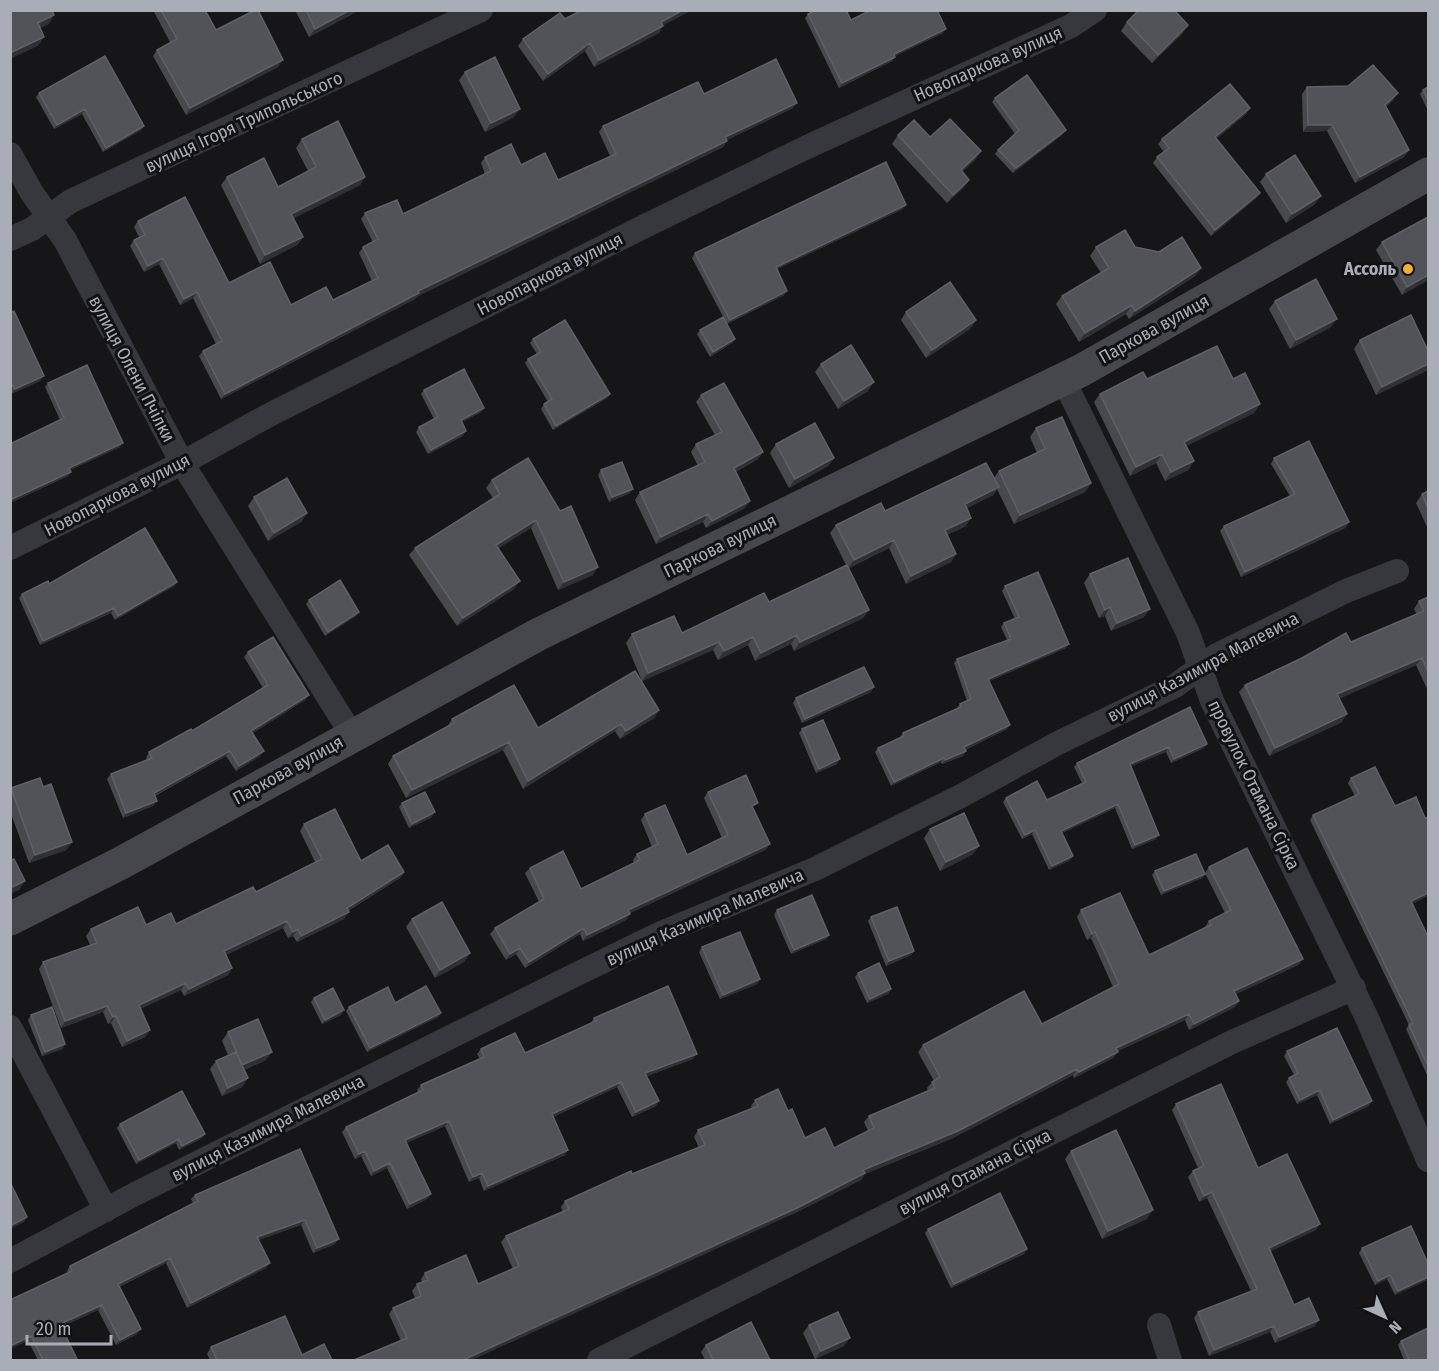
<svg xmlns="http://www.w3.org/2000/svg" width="1439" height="1371" font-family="'Fira Sans Condensed',sans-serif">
  <rect width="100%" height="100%" fill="#161618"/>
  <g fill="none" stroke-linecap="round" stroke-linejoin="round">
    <path stroke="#37383d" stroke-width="24" d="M10,154L32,193L65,240L182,463L352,735
      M10,239L32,229L71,201L481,10
      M1063,379L1188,633L1212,701L1367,1018L1428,1160
      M10,548L182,463L271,414L645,226L805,148L1071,26L1095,10
      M10,1027L106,1210
      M10,1261L135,1194L579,973L661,933L815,869L961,796L1058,743L1175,686L1217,655L1346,591L1397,571
      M1159,1325L1170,1360
      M599,1360L1232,1042L1354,988"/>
    <path stroke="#45474d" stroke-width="33" d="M10,919L121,863L539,634L1082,370L1428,174"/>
  </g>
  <path fill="#47494d" d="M153,10H205L216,30L278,67L186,115L153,56L157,50L170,42Z
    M295,10H360L309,37Z
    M692,10L663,25L659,33L594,67L585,51L543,81L518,46L523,39L565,19Z
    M808,14L943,33L895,56L892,61L839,88L805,18Z
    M1127,22L1188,25L1182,34L1152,63L1121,31Z
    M465,72L514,117L485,132L459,80Z
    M1307,87L1393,100L1386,107L1409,150L1404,157L1355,183L1327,131L1303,132L1302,94Z
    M1428,87V111L1420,94L1423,90Z
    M39,93L144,126L141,130L103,152L82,114L54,129L36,97Z
    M704,94L793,108L727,140L723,147L418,296L415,299L221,399L199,356L203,351L216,344L193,298L180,305L159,264L144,272L130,246L134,240L139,237L134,227L138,221L229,283L291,305L333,300L372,281L359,253L363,247L373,242L361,219L365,213L403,214L485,174L481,163L485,157L521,165L558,180L610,156L599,132L603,126Z
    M995,98L1063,134L1013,173L995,154L998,150L1015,134L992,102Z
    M1250,108L1246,114L1216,139L1260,193L1256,198L1211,236L1153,163L1157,157L1164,152L1158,144L1162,139Z
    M898,135L930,137L975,160L962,172L969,180L963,188L947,203L892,144Z
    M302,139L365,177L360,185L294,218L303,237L297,245L260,264L221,185L227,177L278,187L308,171L296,148Z
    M1266,174L1315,204L1286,223L1260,182Z
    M903,209L777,269L787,291L784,295L727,324L692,258L695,253Z
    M1382,242L1428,280L1402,295L1376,250Z
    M1096,247H1135L1201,268L1195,276L1129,319L1126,314L1079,342L1056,304L1062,296L1101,273L1090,256Z
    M1275,301L1331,327L1290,349L1269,309Z
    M906,312L976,320L970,329L926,358L901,320Z
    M10,313L40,381L11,394H10Z
    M700,330L735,339L732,343L710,357L697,334Z
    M533,339L610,394L607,398L553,430L541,409L544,404L548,402L525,363L528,359L537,354L530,343Z
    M1360,340L1428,370L1376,395L1354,349Z
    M821,364L868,391L838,409L815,372Z
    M1147,379H1233L1260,404L1254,413L1186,446L1194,461L1188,470L1165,481L1156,463L1130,476L1094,402L1100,394Z
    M48,383L120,447L70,470L71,472L68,476L10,503V444L60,420L45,387Z
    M424,390L484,408L481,412L462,422L463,436L428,454L416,432L419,427L434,419L421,394Z
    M701,395L763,452L758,459L736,472L745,508L706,528L703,522L656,544L635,500L640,492L698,466L691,452L696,444L715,435L696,402Z
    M1036,428L1091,483L1085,492L1014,524L997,489L993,495L967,508L966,526L947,535L956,554L951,562L906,584L889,548L849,568L869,610L863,618L794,651L791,644L755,661L748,645L718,660L713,650L642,681L626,643L632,634L682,633L769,602L846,565L830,533L836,525L994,478L999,471L1037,453L1030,437Z
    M776,444L834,458L828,466L789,488L770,453Z
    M528,458L593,575L558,590L531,528L498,548L514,589L457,626L409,555L415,548L493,498L486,488L492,480Z
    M1274,458L1349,522L1345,528L1241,577L1220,531L1224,526L1290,496L1271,464Z
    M601,470L630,493L609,502L598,475Z
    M1428,491V529L1416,503L1422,494Z
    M254,497L307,513L301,522L268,541L248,506Z
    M1090,574L1144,617L1111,631L1105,616L1099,618L1084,583Z
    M177,582L174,586L115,620L111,613L40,645L19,598L22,594L49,584Z
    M1005,586L1066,648L989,681L1007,729L965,750L966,751L963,756L942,764L941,762L891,786L875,752L878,748L900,737L903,733L957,708L960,704L967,701L954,663L957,659L1007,640L1001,627L1004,623L1015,619L1002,591Z
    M1428,597V691L1416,665L1339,698L1342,722L1269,756L1239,692L1245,685L1417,615L1414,609L1419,601Z
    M309,600L359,612L356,616L325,636L306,604Z
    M248,652L305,700L253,733L260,756L236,771L226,756L155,796L153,806L123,818L107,779L111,774L147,760L146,758L149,752L192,731L263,688L244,657Z
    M871,692L802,723L793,703L796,698Z
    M1190,707L1207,744L1204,748L1171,763L1166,752L1131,766L1156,839L1132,849L1115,808L1062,833L1070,860L1049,870L1032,834L1022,839L1003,802L1006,798L1047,800L1082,783L1074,767L1077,763Z
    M659,710L654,718L620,739L615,731L523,789L503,750L406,798L388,764L393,756L447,727L452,719L538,728Z
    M802,729L837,764L816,773L799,733Z
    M1351,778L1428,937V1074L1427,1075L1406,1029L1409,1025L1310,820L1313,815L1355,796L1348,783Z
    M43,787L72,842L66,850L29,863L10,811V789L11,788Z
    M708,792L754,809L770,844L765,850L630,913L626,920L583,941L580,934L525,968L516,954L506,960L490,934L495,928L539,902L525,873L530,868L581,889L634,863L633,860L637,854L652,847L641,820L645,814L687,855L722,838L704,798Z
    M402,803L432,817L409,828L399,807Z
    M304,824L361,861L404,872L400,878L348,911L344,919L297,942L293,936L288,938L283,928L226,955L232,968L228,975L184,996L181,990L140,1009L150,1030L145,1037L122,1047L111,1023L108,1024L103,1012L61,1028L39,969L43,962L90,945L86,936L91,929L176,924L256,892L315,862L300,831Z
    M930,829L973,854L940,871L924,838Z
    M1209,867L1303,959L1298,965L1236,994L1239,1001L1235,1007L1189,1030L1185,1020L1118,1051L1113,1058L1074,1078L1073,1075L953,1138L865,1174L861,1180L793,1214L401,1341L389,1314L393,1308L415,1298L412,1291L417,1284L422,1282L421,1279L425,1273L478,1284L513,1269L501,1242L506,1236L563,1212L561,1207L565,1201L699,1148L694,1137L698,1130L752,1108L751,1106L755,1100L788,1111L805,1138L834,1148L868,1131L864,1122L869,1116L928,1091L927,1088L932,1082L934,1081L918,1052L923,1045L1042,1024L1113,987L1091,938L1087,940L1077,917L1081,910L1149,955L1205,927L1209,921L1225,913L1205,873Z
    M1155,871L1205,874L1202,878L1161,895L1152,875Z
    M777,910L829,935L826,939L791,954L774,915Z
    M871,917L914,951L911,955L886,966L868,921Z
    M412,919L470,953L464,962L435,978L406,927Z
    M702,947L760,979L757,984L720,999L699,952Z
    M858,973L891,989L888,994L867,1003L855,977Z
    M314,998L341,1015L322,1024L311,1002Z
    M395,1003L441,1013L438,1017L367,1052L346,1011L349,1007Z
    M31,1015L65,1044L62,1049L42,1056L28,1020Z
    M594,1018L693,1059L647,1076L656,1106L632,1117L617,1087L553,1117L565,1155L484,1191L479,1178L469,1182L445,1126L406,1143L431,1194L427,1199L407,1209L387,1168L371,1176L361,1156L355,1159L342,1132L346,1127L418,1092L417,1090L421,1085L480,1059L477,1054L481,1049L525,1053L591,1023Z
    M228,1032L266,1060L244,1070L248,1078L242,1087L222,1096L210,1069L216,1061L228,1055L222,1041Z
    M1287,1051L1369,1106L1330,1124L1317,1095L1297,1104L1286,1082L1289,1078L1294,1075L1284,1056Z
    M1176,1104L1258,1168L1316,1230L1270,1251L1294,1305L1315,1326L1275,1343L1270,1332L1209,1356L1194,1318L1198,1312L1251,1291L1207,1198L1199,1202L1188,1177L1193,1171L1198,1168L1172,1110Z
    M120,1124L205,1134L202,1138L179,1150L176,1143L136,1164L117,1128Z
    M300,1149L335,1244L313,1253L301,1225L258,1240L266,1268L187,1308L166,1263L119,1287L137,1334L116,1345L98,1310L61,1327L77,1359L76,1360H38L28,1341L68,1273L67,1271L70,1266L193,1203L191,1199L195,1195Z
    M1071,1151L1147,1219L1102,1239L1065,1159Z
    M928,1229L1024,1254L951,1288L925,1233Z
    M1362,1248L1428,1264L1395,1295L1387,1279L1375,1285L1359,1253Z
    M809,1325L844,1346L815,1359L803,1333Z
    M1401,1341L1428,1360H1404L1398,1345Z
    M706,1345L770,1360H705L701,1352Z
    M211,1347L302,1355L332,1360H210L207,1354Z"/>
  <path fill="#2f3033" d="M350,10H360L309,37L315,29Z
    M683,10H692L656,29L661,22Z
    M54,15L49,24L32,32L38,23Z
    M1188,25L1182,34L1152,63L1158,55Z
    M663,26L659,33L594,67L599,60Z
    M946,29L943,33L891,58L894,54Z
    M44,37L38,46L10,59V53Z
    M590,43L585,51L543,81L548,74Z
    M895,57L892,61L839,88L842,83Z
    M283,60L278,67L186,115L190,108Z
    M1398,93L1393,100L1380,112L1385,105Z
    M797,103L793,108L721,143L725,137Z
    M1250,108L1246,114L1211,143L1215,137Z
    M85,109L82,114L54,129L57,125Z
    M520,109L514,117L485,132L491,123Z
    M1308,125H1332L1327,131L1303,132Z
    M144,126L141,130L103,152L106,148Z
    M1066,130L1063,134L1013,173L1016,168Z
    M727,141L723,147L418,296L415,299L221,399L225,394L418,291Z
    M1409,150L1404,157L1355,183L1360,177Z
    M981,151L975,160L955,179L961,170Z
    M365,177L360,185L286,222L291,214Z
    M969,180L963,188L947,203L953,195Z
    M1260,193L1256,198L1211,236L1215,230Z
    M1321,196L1315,204L1286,223L1292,214Z
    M906,205L903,209L773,271L776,267Z
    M303,237L297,245L260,264L265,255Z
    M163,258L159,264L144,272L148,266Z
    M1201,268L1195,276L1129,319L1135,311Z
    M1428,275V280L1402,295L1407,287Z
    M787,291L784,295L727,324L730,320Z
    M197,292L193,298L180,305L184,299Z
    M1132,305L1126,314L1079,342L1085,333Z
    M1337,319L1331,327L1290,349L1296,340Z
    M976,320L970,329L926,358L932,350Z
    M735,339L732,343L710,357L713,352Z
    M1428,364V370L1376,395L1382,387Z
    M44,376L40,381L11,394L15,389Z
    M874,382L868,391L838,409L844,401Z
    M610,394L607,398L553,430L556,426Z
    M1260,404L1254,413L1178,450L1184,442Z
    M484,408L481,412L458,424L461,420Z
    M466,431L463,436L428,454L431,450Z
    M123,443L120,447L66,472L69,468Z
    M763,452L758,459L729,476L734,468Z
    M1162,454L1156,463L1130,476L1136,467Z
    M834,458L828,466L789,488L795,479Z
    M1194,461L1188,470L1165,481L1171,472Z
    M71,472L68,476L10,503L12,499Z
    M1091,483L1085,492L1014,524L1020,515Z
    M999,487L993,495L959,512L965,504Z
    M633,489L630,493L609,502L612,497Z
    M750,501L745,508L706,528L712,521Z
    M307,513L301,522L268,541L274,533Z
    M708,514L703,522L656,544L661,537Z
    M971,518L966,526L940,538L945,530Z
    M536,520L531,528L491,553L496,545Z
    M1349,522L1345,528L1241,577L1245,572Z
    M894,540L889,548L848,568L854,560Z
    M956,554L951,562L906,584L911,576Z
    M598,567L593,575L558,590L564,582Z
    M520,581L514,589L457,626L463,618Z
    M177,582L174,586L115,620L118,616Z
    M1110,607L1105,616L1099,618L1105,610Z
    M114,608L111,613L40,645L43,641Z
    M1150,609L1144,617L1111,631L1117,623Z
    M869,610L863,618L794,651L800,642Z
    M359,612L356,616L325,636L328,632Z
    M797,635L791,644L755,661L761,653Z
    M753,637L748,645L718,660L724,651Z
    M719,642L713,650L642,681L648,673Z
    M1069,644L1066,648L985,683L988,679Z
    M1422,658L1416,665L1332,702L1337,694Z
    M874,687L871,692L802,723L805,719Z
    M309,695L305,700L248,736L251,731Z
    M659,710L654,718L620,739L626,731Z
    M1347,714L1342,722L1269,756L1275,748Z
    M621,724L615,731L523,789L528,781Z
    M1010,725L1007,729L961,752L964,747Z
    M509,742L503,750L406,798L412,790Z
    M1207,744L1204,748L1171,763L1174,759Z
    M1169,747L1166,752L1127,768L1130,764Z
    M230,751L226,756L150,798L154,793Z
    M264,751L260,756L236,771L239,766Z
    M966,751L963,756L942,764L945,760Z
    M944,758L941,762L891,786L894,782Z
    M840,759L837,764L816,773L819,769Z
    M157,801L153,806L123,818L126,813Z
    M1118,804L1115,808L1058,835L1061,831Z
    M435,812L432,817L409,828L412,824Z
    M1035,830L1032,834L1022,839L1025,835Z
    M1159,835L1156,839L1132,849L1135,845Z
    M72,842L66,850L29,863L35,855Z
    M770,844L765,850L624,916L628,910Z
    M979,846L973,854L940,871L946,862Z
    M1073,856L1070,860L1049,870L1052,866Z
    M404,872L400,878L342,914L347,908Z
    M1205,874L1202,878L1161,895L1164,891Z
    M25,881L19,890L10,894V888Z
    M1428,893V896L1408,906L1411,901Z
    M349,912L344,919L297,942L301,936Z
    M630,914L626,920L583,941L587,935Z
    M287,921L283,928L219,958L224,951Z
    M584,928L580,934L525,968L529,962Z
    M298,929L293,936L288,938L293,932Z
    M1095,932L1091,938L1087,940L1092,934Z
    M829,935L826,939L791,954L794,950Z
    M520,948L516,954L506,960L510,954Z
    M914,951L911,955L886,966L889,961Z
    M470,953L464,962L435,978L440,970Z
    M1303,959L1298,965L1230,997L1234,991Z
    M232,968L228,975L184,996L189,989Z
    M760,979L757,984L720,999L723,995Z
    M186,983L181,990L134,1012L139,1005Z
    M891,989L888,994L867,1003L870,999Z
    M1239,1001L1235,1007L1189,1030L1194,1024Z
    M107,1006L103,1012L61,1028L65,1021Z
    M344,1010L341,1015L322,1024L325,1020Z
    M441,1013L438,1017L367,1052L370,1048Z
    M1189,1014L1185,1020L1111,1054L1116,1048Z
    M116,1016L111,1023L108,1024L113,1017Z
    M150,1030L145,1037L122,1047L127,1041Z
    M65,1044L62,1049L42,1056L45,1052Z
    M272,1052L266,1060L236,1073L242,1065Z
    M1118,1052L1113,1058L1074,1078L1079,1072Z
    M697,1054L693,1059L642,1078L645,1073Z
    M1077,1069L1073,1075L953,1138L865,1174L861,1180L793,1214L472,1360H463Z
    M248,1078L242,1087L222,1096L228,1088Z
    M621,1082L617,1087L548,1119L552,1114Z
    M1320,1090L1317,1095L1297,1104L1300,1100Z
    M659,1101L656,1106L632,1117L636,1112Z
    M1372,1101L1369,1106L1330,1124L1333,1120Z
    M449,1121L445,1126L401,1145L405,1140Z
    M205,1134L202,1138L179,1150L182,1146Z
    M179,1139L176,1143L136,1164L139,1160Z
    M568,1150L565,1155L484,1191L488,1186Z
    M365,1151L361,1156L355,1159L359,1154Z
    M390,1163L387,1168L371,1176L374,1171Z
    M482,1173L479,1178L469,1182L473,1177Z
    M1212,1192L1207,1198L1199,1202L1204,1196Z
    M431,1194L427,1199L407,1209L410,1204Z
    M1153,1210L1147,1219L1102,1239L1108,1231Z
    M27,1217L24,1222L10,1229V1226Z
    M305,1220L301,1225L254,1242L257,1237Z
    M1320,1224L1316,1230L1265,1254L1269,1248Z
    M339,1239L335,1244L313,1253L317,1248Z
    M1027,1249L1024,1254L951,1288L954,1284Z
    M170,1258L166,1263L114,1289L118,1284Z
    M270,1263L266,1268L187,1308L191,1303Z
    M1390,1275L1387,1279L1375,1285L1378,1281Z
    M1428,1277V1280L1395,1295L1398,1291Z
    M102,1305L98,1310L56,1329L60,1324Z
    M1319,1320L1315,1326L1275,1343L1279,1337Z
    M1274,1326L1270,1332L1209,1356L1214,1350Z
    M141,1329L137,1334L116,1345L120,1340Z
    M31,1336L28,1341L10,1349V1346Z
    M850,1338L844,1346L815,1359L821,1351Z"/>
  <path fill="#525359" stroke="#5f6168" stroke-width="1.5" d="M10,10H52L54,15L38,23L44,37L10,53Z
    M161,10H205L216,30L255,10H258L283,60L190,108L157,50L177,39Z
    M306,10H350L315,29Z
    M582,10H683L661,22L663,26L599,60L590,43L548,74L523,39L560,13L565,19Z
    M815,10H846L851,20L871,10H937L946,29L894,54L895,57L842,83L808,14Z
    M1139,10H1174L1188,25L1158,55L1127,22Z
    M105,56L144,126L106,148L85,109L57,125L39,93Z
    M495,57L520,109L491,123L465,72Z
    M776,59L797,103L725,137L727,141L418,291L419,293L225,394L203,351L222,341L197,292L184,299L163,258L148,266L134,240L145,235L138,221L185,197L229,283L270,262L291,305L326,287L333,300L378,278L363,247L378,239L365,213L397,200L403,214L491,171L485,157L511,144L521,165L545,153L558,180L616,154L603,126L698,82L704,94Z
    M1373,65L1398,93L1385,105L1409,150L1360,177L1332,125H1308L1307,87L1348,86Z
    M1027,75L1066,130L1016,168L998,150L1019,130L995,98Z
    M1230,84L1250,108L1215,137L1260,193L1215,230L1157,157L1169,148L1162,139Z
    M1428,87V100L1423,90Z
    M950,119L981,151L961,170L969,180L953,195L898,135L914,120L930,137Z
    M338,121L365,177L291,214L303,237L265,255L227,177L264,158L278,187L316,167L302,139Z
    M1295,155L1321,196L1292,214L1266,174Z
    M886,162L906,205L776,267L787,291L730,320L695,253Z
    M1428,217V275L1407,287L1382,242Z
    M1125,230L1135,247L1159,252L1182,237L1201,268L1135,311L1132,305L1085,333L1062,296L1109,268L1096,247Z
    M1316,279L1337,319L1296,340L1275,301Z
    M950,282L976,320L932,350L906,312Z
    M14,311L44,376L15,389L10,381V313Z
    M1411,315L1428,351V364L1382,387L1360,340Z
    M723,317L735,339L713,352L700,330Z
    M565,320L610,394L556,426L544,404L552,399L528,359L541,352L533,339Z
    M851,345L874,382L844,401L821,364Z
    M1217,346L1233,379L1245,373L1260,404L1184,442L1194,461L1171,472L1162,454L1136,467L1100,394L1143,372L1147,379Z
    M87,365L123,443L69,468L71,472L12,499L10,496V444L64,418L48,383Z
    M464,369L484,408L461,420L466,431L431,450L419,427L438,417L424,390Z
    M724,383L763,452L734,468L750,501L712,521L708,514L661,537L640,492L705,462L696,444L722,432L701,395Z
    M1062,417L1091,483L1020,515L999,471L1045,449L1036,428Z
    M815,423L834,458L795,479L776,444Z
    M1309,441L1349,522L1245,572L1224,526L1295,494L1274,458Z
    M528,458L560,511L571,506L598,567L564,582L536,520L496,545L520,581L463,618L415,548L500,494L492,480Z
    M622,462L633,489L612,497L601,470Z
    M986,463L999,487L965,504L971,518L945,530L956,554L911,576L894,540L854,560L836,525L881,503L885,511Z
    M287,478L307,513L274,533L254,497Z
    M1428,491V508L1422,494Z
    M145,528L177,582L118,616L114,608L43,641L22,594L48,581L49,584Z
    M1128,558L1150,609L1117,623L1110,607L1105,610L1090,574Z
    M847,565L869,610L800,642L797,635L761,653L753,637L724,651L719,642L648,673L632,634L674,616L682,633L764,593L769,602Z
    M1038,572L1069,644L988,679L1010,725L964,747L966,751L945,760L944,758L894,782L878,748L904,736L903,733L961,707L960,704L971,699L957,659L1011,639L1004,623L1019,617L1005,586Z
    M340,580L359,612L328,632L309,600Z
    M1428,597V672L1422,658L1337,694L1347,714L1275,748L1245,685L1302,658L1346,633L1351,642L1424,611L1419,601Z
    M273,637L309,695L251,731L264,751L239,766L230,751L154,793L157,801L126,813L111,774L152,758L149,752L191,729L192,731L268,685L248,652Z
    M864,667L874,687L805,719L796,698Z
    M635,671L659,710L626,731L621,724L528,781L509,742L412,790L393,756L454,723L452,719L514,685L538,728Z
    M1190,707L1207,744L1174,759L1169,747L1130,764L1159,835L1135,845L1118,804L1061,831L1073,856L1052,866L1035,830L1025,835L1006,798L1037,781L1047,800L1086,782L1077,763Z
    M823,720L840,759L819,769L802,729Z
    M1375,767L1395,806L1416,797L1425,818L1428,817V893L1411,901L1428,937V1066L1409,1025L1413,1023L1313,815L1359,794L1351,778Z
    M746,775L758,803L752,806L770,844L628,910L630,914L587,935L584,928L529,962L520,948L510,954L495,928L544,899L530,868L563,851L581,889L640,860L637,854L658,844L645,814L665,805L687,855L728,835L708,792Z
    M40,778L43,787L51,784L72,842L35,855L11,788Z
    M425,792L435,812L412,824L402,803Z
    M335,809L361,861L388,845L404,872L347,908L349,912L301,936L298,929L293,932L287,921L224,951L232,968L189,989L186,983L139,1005L150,1030L127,1041L116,1016L113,1017L107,1006L65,1021L43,962L97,943L91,929L138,907L146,925L171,913L176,924L253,887L256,892L322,859L304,824Z
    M964,813L979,846L946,862L930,829Z
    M1247,848L1303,959L1234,991L1239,1001L1194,1024L1189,1014L1116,1048L1118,1052L1079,1072L1077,1069L958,1131L863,1170L865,1173L797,1208L463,1360H354L407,1338L393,1308L421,1296L417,1284L428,1280L425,1273L466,1255L478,1284L519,1266L506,1236L569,1209L565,1201L631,1171L632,1174L705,1145L698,1130L758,1106L755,1100L778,1089L788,1111L792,1109L805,1138L825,1128L834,1148L874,1128L869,1116L935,1088L932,1082L940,1077L923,1045L1024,991L1042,1024L1119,984L1095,932L1092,934L1081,910L1120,893L1149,955L1211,925L1209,921L1231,910L1209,867Z
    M1196,854L1205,874L1164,891L1155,871Z
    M14,859L25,881L10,888V861Z
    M812,895L829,935L794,950L777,910Z
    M442,902L470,953L440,970L412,919Z
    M897,907L914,951L889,961L871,917Z
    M740,932L760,979L723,995L702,947Z
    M879,963L891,989L870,999L858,973Z
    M426,986L441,1013L370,1048L349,1007L388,987L395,1003Z
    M668,986L697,1054L645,1073L659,1101L636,1112L621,1082L552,1114L568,1150L488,1186L482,1173L473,1177L449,1121L405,1140L431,1194L410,1204L390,1163L374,1171L365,1151L359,1154L346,1127L423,1090L421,1085L484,1057L481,1049L515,1033L525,1053L596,1021L594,1018Z
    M333,988L344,1010L325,1020L314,998Z
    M52,1007L65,1044L45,1052L31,1015Z
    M258,1019L272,1052L242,1065L228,1032Z
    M1337,1028L1372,1101L1333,1120L1320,1090L1300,1100L1289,1078L1298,1073L1287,1051Z
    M236,1052L248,1078L228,1088L216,1061Z
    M1221,1084L1258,1168L1287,1154L1320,1224L1269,1248L1294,1305L1309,1298L1319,1320L1279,1337L1274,1326L1214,1350L1198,1312L1257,1289L1212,1192L1204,1196L1193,1171L1204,1166L1176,1104Z
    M182,1091L205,1134L182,1146L179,1139L139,1160L120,1124Z
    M1116,1130L1153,1210L1108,1231L1071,1151Z
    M300,1149L339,1239L317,1248L305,1220L257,1237L270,1263L191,1303L170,1258L118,1284L141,1329L120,1340L102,1305L60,1324L77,1359L74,1360H43L31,1336L10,1346V1300L72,1271L70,1266L198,1201L195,1195Z
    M10,1182L27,1217L10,1226Z
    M1000,1193L1027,1249L954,1284L928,1229Z
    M1411,1226L1428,1264V1277L1398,1291L1390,1275L1378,1281L1362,1248Z
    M838,1312L850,1338L821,1351L809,1325Z
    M285,1316L302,1355L324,1344L332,1360H217L211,1347Z
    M751,1322L770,1360H713L706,1345Z
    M1428,1328V1360H1409L1401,1341Z"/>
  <circle fill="#f2b134" stroke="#111113" stroke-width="2" cx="1408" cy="269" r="6"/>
  <g text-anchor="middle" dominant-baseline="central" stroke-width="6" stroke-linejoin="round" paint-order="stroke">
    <g font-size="18" fill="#a8adb8" stroke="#111113">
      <text transform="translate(988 64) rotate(-24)">Новопаркова вулиця</text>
      <text transform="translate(244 122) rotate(-25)">вулиця Ігоря Трипольського</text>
      <text transform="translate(550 274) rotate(-27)">Новопаркова вулиця</text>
      <text transform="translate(1154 329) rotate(-29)">Паркова вулиця</text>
      <text transform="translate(132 369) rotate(62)">вулиця Олени Пчілки</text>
      <text transform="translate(117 495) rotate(-27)">Новопаркова вулиця</text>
      <text transform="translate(720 546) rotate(-26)">Паркова вулиця</text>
      <text transform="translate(1203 667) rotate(-28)">вулиця Казимира Малевича</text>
      <text transform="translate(288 770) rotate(-29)">Паркова вулиця</text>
      <text transform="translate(1254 785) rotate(64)">провулок Отамана Сірка</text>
      <text transform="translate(705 917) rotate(-24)">вулиця Казимира Малевича</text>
      <text transform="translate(268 1128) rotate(-27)">вулиця Казимира Малевича</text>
      <text transform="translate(975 1172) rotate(-27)">вулиця Отамана Сірка</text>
    </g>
    <g font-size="18" font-weight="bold" fill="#a8adb8" stroke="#111113" text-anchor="end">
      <text x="1396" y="269">Ассоль</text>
    </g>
  </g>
  <rect width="1439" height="1371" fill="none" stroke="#a8adb8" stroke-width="24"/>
  <g transform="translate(1385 1317) rotate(135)" stroke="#111113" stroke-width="4.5" paint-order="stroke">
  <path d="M0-4.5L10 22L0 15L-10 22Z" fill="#a8adb8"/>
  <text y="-9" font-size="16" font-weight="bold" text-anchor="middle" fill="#a8adb8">N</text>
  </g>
  <path d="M27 1335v9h84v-9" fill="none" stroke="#a8adb8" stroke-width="3"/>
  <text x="36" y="1335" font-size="18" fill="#a8adb8" stroke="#111113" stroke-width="4.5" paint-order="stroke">20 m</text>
</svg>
